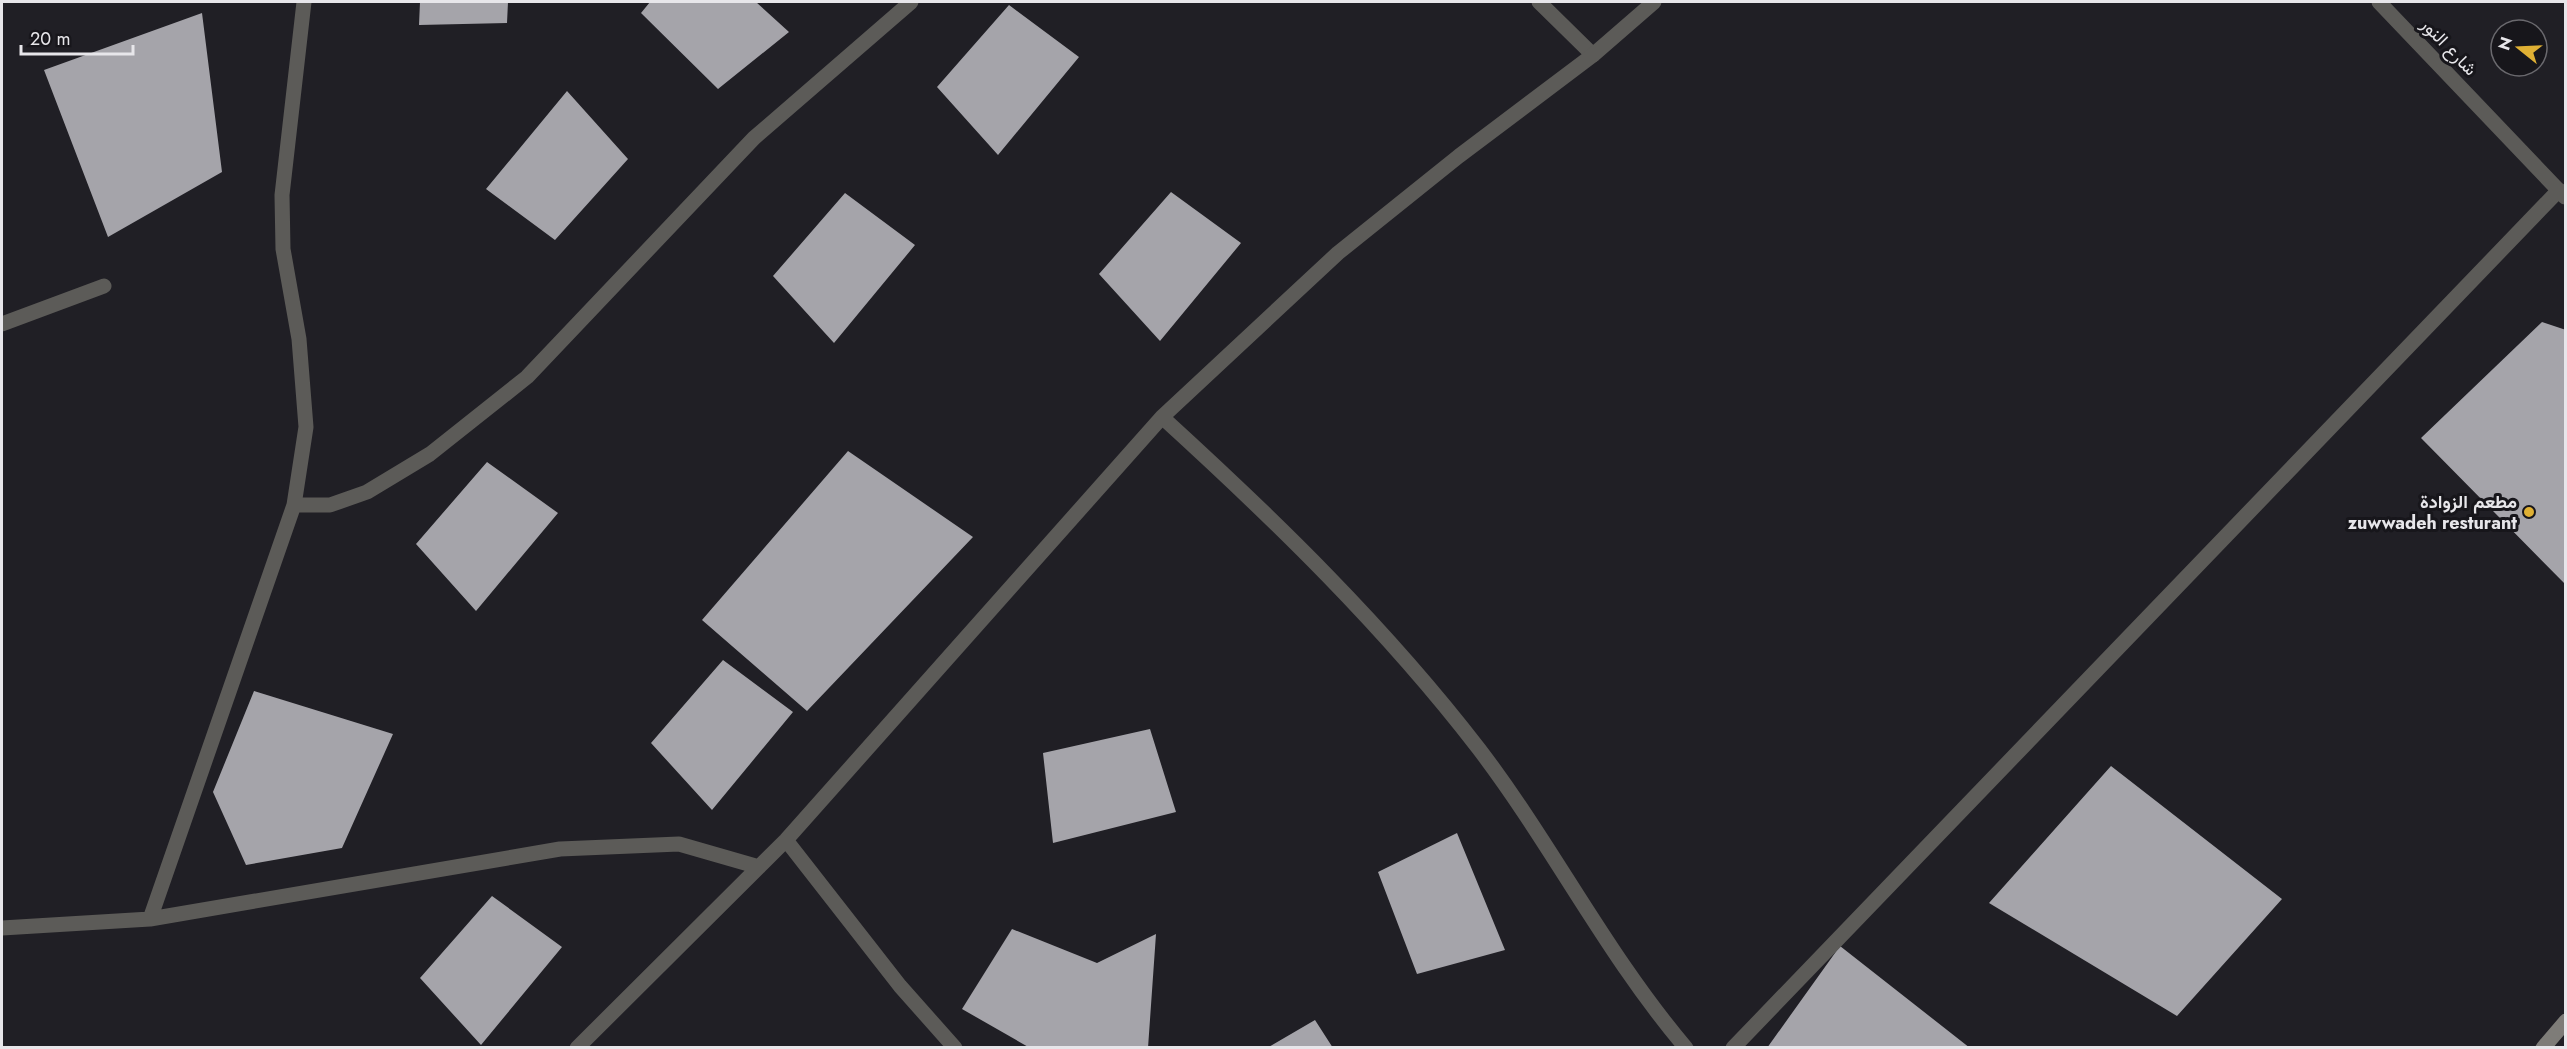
<svg xmlns="http://www.w3.org/2000/svg" width="2567" height="1049" font-family="Jost,Vazirmatn,sans-serif">
  <rect width="100%" height="100%" fill="#201f25"/>
  <path fill="#a5a4aa" d="M420,2H508L507,23L419,25Z
    M650,2H756L789,32L718,89L641,13Z
    M1009,5L1079,57L998,155L937,87Z
    M202,13L222,172L108,237L44,70Z
    M567,91L628,159L555,240L486,189Z
    M1171,192L1241,243L1160,341L1099,274Z
    M845,193L915,245L834,343L773,276Z
    M2542,322L2566,330V585L2421,438Z
    M848,451L973,537L807,711L702,620Z
    M487,462L558,513L476,611L416,544Z
    M723,660L793,712L712,810L651,743Z
    M254,691L393,734L342,848L246,865L213,792Z
    M1150,729L1176,812L1053,843L1043,753Z
    M2111,766L2282,899L2177,1016L1989,903Z
    M1457,833L1505,950L1417,974L1378,872Z
    M492,896L562,947L481,1045L420,978Z
    M1012,929L1097,963L1156,934L1148,1048H1030L962,1009Z
    M1840,946L1970,1048H1767Z
    M1315,1020L1333,1048H1267Z"/>
  <g fill="none" stroke-linecap="round" stroke-linejoin="round">
    <path stroke="#5c5b58" stroke-width="15" d="M1539,2L1593,55"/>
    <path stroke="#5c5b58" stroke-width="15" d="M2379,2L2565,197
      M2,324L104,286
      M1162,417C1275,520 1385,627 1479,749C1553,846 1606,954 1686,1048
      M294,505L306,427L299,339L283,249L282,195L304,2
      M786,840L900,986L955,1048
      M150,919L294,505H330L367,492L430,454L527,377L754,138L911,2
      M2,928L150,919L560,849L679,844L759,867
      M577,1048L786,840L1162,417L1338,253L1459,156L1593,55L1654,2
      M1733,1048L2559,190"/>
    <path stroke="#7e7c78" stroke-width="15" d="M2543,1048L2566,1021"/>
  </g>
  <circle fill="#dfb034" stroke="#17161b" stroke-width="2" cx="2529" cy="512" r="6"/>
  <g text-anchor="middle" dominant-baseline="central" stroke-width="6" stroke-linejoin="round" paint-order="stroke">
    <g font-size="18" fill="#e7e6ea" stroke="#17161b">
      <text transform="translate(2449 47) rotate(46)">شارع النور</text>
    </g>
    <g font-size="18" font-weight="bold" fill="#e7e6ea" stroke="#17161b" text-anchor="end">
      <text x="2517" y="502">مطعم الزوادة<tspan x="2517" dy="21">zuwwadeh resturant</tspan></text>
    </g>
  </g>
  <rect width="2567" height="1049" fill="none" stroke="#e7e6ea" stroke-width="6"/>
  <g transform="translate(2519 48) rotate(288)"><circle r="28" fill="#17161b" stroke="#6a696e" stroke-width="1.5"/>
  <path d="M0-4.5L10 22L0 15L-10 22Z" fill="#dfb034"/>
  <text y="-9" font-size="16" font-weight="bold" text-anchor="middle" fill="#e7e6ea">N</text>
  </g>
  <path d="M21 45v9h112v-9" fill="none" stroke="#e7e6ea" stroke-width="3"/>
  <text x="30" y="45" font-size="18" fill="#e7e6ea" stroke="#17161b" stroke-width="4.5" paint-order="stroke">20 m</text>
</svg>
